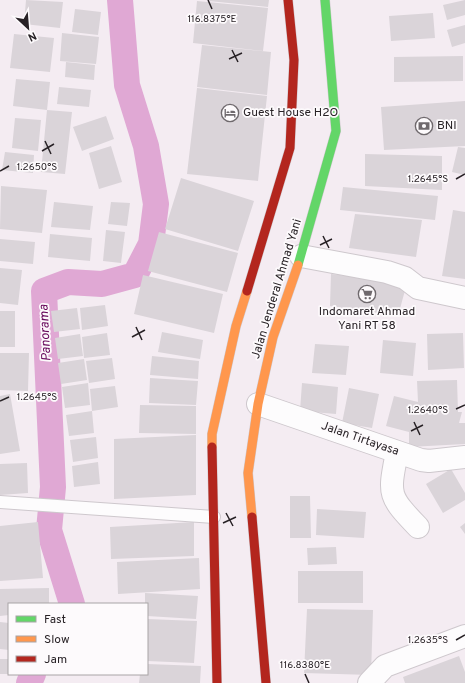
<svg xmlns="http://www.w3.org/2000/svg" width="465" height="683" font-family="Overpass,sans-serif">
  <rect width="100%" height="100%" fill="#f4ecf2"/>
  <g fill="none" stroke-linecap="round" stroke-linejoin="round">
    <path stroke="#e0a8d4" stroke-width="26" d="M72,604L49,530L53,487L44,291L68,282L102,284L135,275L151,244L156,204L146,146L127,85L120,0
      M29,683L33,674"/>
  </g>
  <path fill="#dad4d9" d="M26,0L63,2L60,28L24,24Z
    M210,0H269L268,7L209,1Z
    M465,0V15L447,20L443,5Z
    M197,1L268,8L263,51L193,43Z
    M75,9L101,12L98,35L72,32Z
    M433,13L435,38L391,41L389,16Z
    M465,25V43L452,47L447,30Z
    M62,33L99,37L96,64L60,61Z
    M14,34L54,38L50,72L10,68Z
    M202,45L271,52L267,95L197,87Z
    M463,56V81L394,82V57Z
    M66,62L95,65L94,80L65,77Z
    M16,79L50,82L47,110L72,112L65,174L41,172L47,110L13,106Z
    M59,87L91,90L89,107L57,104Z
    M197,88L267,96L258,181L187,174Z
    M465,101V146L384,150L381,107Z
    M106,116L114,139L82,151L73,127Z
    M15,118L41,120L38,151L12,148Z
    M111,146L122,182L99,189L89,153Z
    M458,147L465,148V175L452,172Z
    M5,152L34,155L33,173L2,170Z
    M365,154L442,156V190L365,186Z
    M181,178L254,201L238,251L165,229Z
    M1,186L47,190L42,233L0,229Z
    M343,187L438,196L435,220L340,210Z
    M54,202L93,206L90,230L51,227Z
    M111,202L130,203L127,226L108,224Z
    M453,210L465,212V279L442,276Z
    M355,214L422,220L416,257L349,248Z
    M106,230L125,232L121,263L103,261Z
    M159,232L238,253L227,292L148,271Z
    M50,234L92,238L90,261L48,257Z
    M0,239L35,242L33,264L0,261Z
    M0,268L22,270L18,305L0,303Z
    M331,274L407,283L398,316L330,306Z
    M143,275L223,294L214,333L134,314Z
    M105,305L108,326L82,330L80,308Z
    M77,308L80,329L54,332L51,311Z
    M0,311H15V347H0Z
    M162,332L203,340L200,359L158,352Z
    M107,333L110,355L84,358L82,337Z
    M463,333L464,368L428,370L427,334Z
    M80,334L83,356L58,359L55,338Z
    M383,340L416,343L413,376L380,373Z
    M315,344L349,346L346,375L312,373Z
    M0,353H29L28,391L0,390Z
    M152,356L199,361L198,379L150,375Z
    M112,358L115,379L89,383L86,361Z
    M84,359L87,380L61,384L58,363Z
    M150,378L198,381L196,405L149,403Z
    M457,380L458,412H462L459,423H465V444L409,447V432L386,426L394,396L418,402L417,381Z
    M88,383L90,405L65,408L62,387Z
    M302,383L338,387L336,414L300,411Z
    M115,386L118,407L92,411L90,389Z
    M349,388L379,394L372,428L342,423Z
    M10,394L20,451L0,454V396Z
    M140,405L196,406V434L139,433Z
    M92,411L94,433L69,436L66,415Z
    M196,435V495L114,499V439Z
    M96,437L98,458L73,462L70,440Z
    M98,462L100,484L74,487L72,466Z
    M27,463L28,493L0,495V464Z
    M451,469L465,493V500L443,513L426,484Z
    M290,496H310L311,538H290Z
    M317,509L366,512L364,538L316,535Z
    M38,522L43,578L0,581V526Z
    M194,522V556L111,559L110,527Z
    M465,523V534L460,527Z
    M336,547L337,564L308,565L307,548Z
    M199,558L200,589L118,594L117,562Z
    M298,571H363V603H298Z
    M49,588V604H9V615L0,616V589Z
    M145,593L198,596L196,619L147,616V604H145Z
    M307,609L373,610L371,675L304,673Z
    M147,619L197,621L194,663L147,661Z
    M0,622L9,623V650L0,649Z
    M459,656L465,672V683H405L403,677Z
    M0,659H9V674H0Z
    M147,664L201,666L200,683H139L140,674H147Z"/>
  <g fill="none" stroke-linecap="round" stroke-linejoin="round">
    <defs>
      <path id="lane" d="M0,502L214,517"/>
      <path id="street" d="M301,256L387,272L405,278L418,288L465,298
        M258,404L421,460L429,461L465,457
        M397,452C389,494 387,495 418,527
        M369,683L385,666L465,636"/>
      <path id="fast" d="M298,265L336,131L325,0"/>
      <path id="slow" d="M212,447V434L236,326L247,291
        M252,517L248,473L258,404L273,337L298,265"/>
      <path id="jam" d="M247,291L290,148L294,60L288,0
        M212,447L217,683
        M252,517L266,683"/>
    </defs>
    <use href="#lane" stroke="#cec8cd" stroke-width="14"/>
    <use href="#street" stroke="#cec8cd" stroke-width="24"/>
    <use href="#fast" stroke="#cec8cd" stroke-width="10"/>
    <use href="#slow" stroke="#cec8cd" stroke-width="10"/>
    <use href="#jam" stroke="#cec8cd" stroke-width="10"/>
    <use href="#lane" stroke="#fdfcfd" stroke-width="12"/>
    <use href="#street" stroke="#fdfcfd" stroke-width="22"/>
    <use href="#fast" stroke="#63d668" stroke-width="9"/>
    <use href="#slow" stroke="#ff974d" stroke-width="9"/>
    <use href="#jam" stroke="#b3261e" stroke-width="9"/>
  </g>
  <path fill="none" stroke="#282226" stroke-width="1.5" d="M208,0L212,9M232,50L238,62M229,59L242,53M45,141L51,154M42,151L54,144M0,171L9,166M456,179L465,174M323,236L329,248M320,245L332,239M136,327L142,340M132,337L145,330M0,401L9,397M456,409L465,405M414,422L420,435M411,431L423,425M226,513L233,526M223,523L236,517M456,640L465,635M305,674L309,683"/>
  <defs>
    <symbol id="hotel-ring" viewBox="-11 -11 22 22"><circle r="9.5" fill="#fdfafc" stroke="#6f696d" stroke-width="1.5"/><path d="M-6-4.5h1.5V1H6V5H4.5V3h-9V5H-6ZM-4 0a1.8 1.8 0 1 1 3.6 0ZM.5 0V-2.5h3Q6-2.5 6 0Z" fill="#6f696d"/></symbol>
    <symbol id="bank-ring" viewBox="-11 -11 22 22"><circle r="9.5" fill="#fdfafc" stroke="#6f696d" stroke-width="1.5"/><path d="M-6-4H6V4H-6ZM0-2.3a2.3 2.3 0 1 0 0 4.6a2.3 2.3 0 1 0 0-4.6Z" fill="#6f696d"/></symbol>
    <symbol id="supermarket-ring" viewBox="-11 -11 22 22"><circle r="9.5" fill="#fdfafc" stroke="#6f696d" stroke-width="1.5"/><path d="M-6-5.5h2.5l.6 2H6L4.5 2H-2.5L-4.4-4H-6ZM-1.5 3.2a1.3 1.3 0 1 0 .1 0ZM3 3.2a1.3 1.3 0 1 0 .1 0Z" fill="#6f696d"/></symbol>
  </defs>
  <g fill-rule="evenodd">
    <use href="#hotel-ring" x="220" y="103" width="20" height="20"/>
    <use href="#bank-ring" x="414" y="116" width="20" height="20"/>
    <use href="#supermarket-ring" x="357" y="284" width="20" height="20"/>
  </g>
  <g text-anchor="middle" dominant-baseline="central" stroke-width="3.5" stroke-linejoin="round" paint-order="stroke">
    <g font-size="12" fill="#282226" stroke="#fdfafc" text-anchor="start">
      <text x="243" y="113">Guest House H2O</text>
      <text x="437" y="126">BNI</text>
      <text x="367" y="312" text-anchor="middle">Indomaret Ahmad<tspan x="367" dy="14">Yani RT 58</tspan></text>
    </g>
    <g font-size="12" fill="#282226" stroke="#fdfafc">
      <text transform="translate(277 289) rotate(-73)">Jalan Jenderal Ahmad Yani</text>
      <text transform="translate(360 439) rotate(19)">Jalan Tirtayasa</text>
    </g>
    <g font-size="13" font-style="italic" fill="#66065a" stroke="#fdfafc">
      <text transform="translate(46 333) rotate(-93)">Panorama</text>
    </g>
  </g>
  <g font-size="10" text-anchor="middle" fill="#282226" stroke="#fdfafc" stroke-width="3.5" stroke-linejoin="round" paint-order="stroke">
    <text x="212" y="22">116.8375°E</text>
    <text x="37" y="170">1.2650°S</text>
    <text x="428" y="182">1.2645°S</text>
    <text x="37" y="400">1.2645°S</text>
    <text x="428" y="413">1.2640°S</text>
    <text x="428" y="643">1.2635°S</text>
    <text x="305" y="668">116.8380°E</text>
  </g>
  <rect x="8" y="603" width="140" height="72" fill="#fdfafc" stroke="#a8a4a6"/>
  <rect x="16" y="616" width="20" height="6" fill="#63d668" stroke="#a8a4a6"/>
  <text x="44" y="623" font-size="12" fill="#282226">Fast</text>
  <rect x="16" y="636" width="20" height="6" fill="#ff974d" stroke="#a8a4a6"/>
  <text x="44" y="643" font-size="12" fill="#282226">Slow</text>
  <rect x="16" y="656" width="20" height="6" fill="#b3261e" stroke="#a8a4a6"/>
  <text x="44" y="663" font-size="12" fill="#282226">Jam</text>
  <g transform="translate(28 28) rotate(154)" stroke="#fdfafc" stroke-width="3" paint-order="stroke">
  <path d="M0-3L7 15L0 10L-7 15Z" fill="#282226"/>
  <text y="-6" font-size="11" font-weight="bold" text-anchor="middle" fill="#282226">N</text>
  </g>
</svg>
